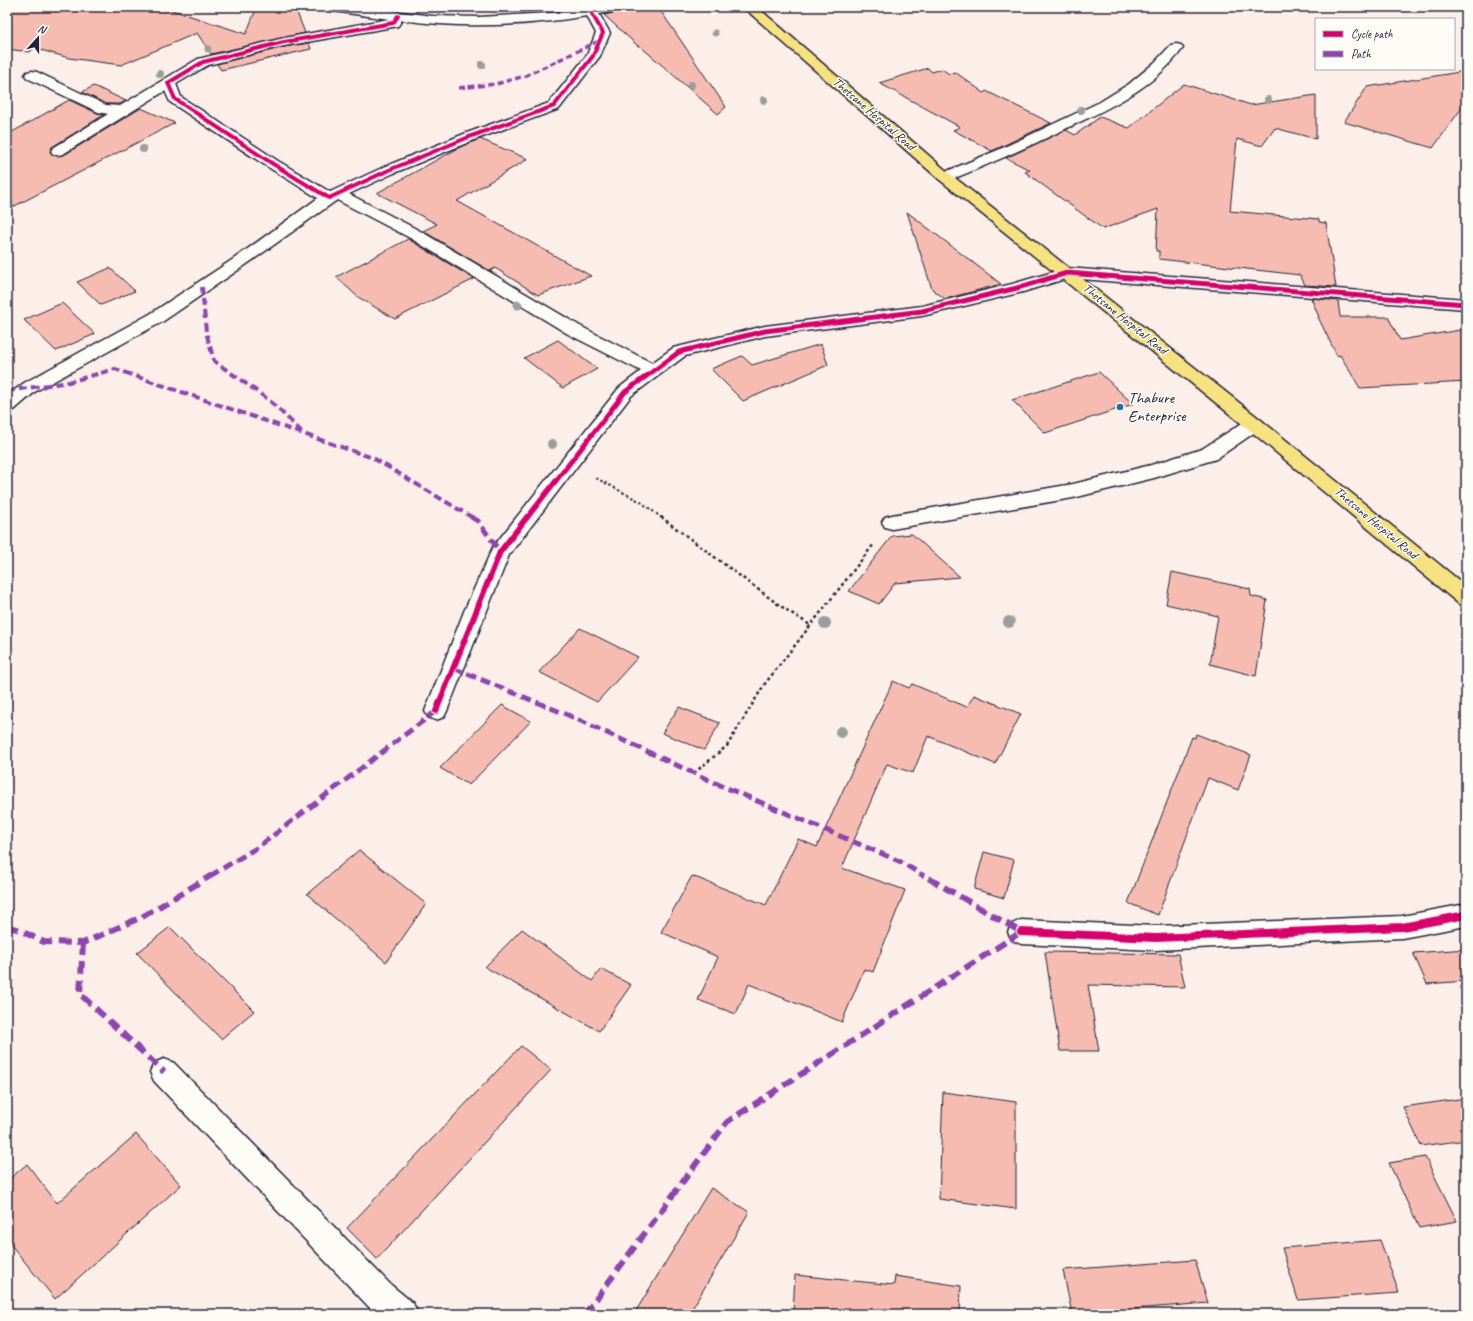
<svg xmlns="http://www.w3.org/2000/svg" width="1473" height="1321" font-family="Caveat,sans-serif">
  <rect width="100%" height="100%" fill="#fcefe9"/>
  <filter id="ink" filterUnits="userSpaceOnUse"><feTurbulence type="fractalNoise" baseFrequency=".025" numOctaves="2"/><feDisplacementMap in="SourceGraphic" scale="8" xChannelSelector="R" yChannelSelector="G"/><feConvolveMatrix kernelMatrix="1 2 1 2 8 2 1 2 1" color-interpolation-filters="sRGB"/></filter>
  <g filter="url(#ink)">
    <path fill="#f7bcb1" stroke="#22223b" d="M7,7H163L246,34L257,7L296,10L305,33L211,54L197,33L121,65L69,58L34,48L30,52L7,49Z
      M625,7H658L726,107L718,114L640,46H638L604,15L623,11Z
      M309,43L311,49L221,70L217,64L284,47Z
      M928,68L932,72L942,69L949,74L955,72L984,93L986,91L1051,123L992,151L953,130L960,127L879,83Z
      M1466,71V102L1433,148L1344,122L1367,87Z
      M1184,84L1251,105L1316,95V139L1275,128L1262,146L1237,139L1230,211L1319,219V222L1326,223L1336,287L1305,285L1300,275L1159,259V251H1156L1158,209L1103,229L1025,172L1030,170L1006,158L1066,130L1075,135L1100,117L1129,128Z
      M94,86L126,101L120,104H106L82,92Z
      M69,100L97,113L104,115L52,147L50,152L53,155H64L141,108L175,123L7,210V135Z
      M480,139L528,159L457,201L591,276L538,295L495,268L490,271L423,231L437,224L377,193L462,146Z
      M907,212L1001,284L945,299L932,289Z
      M408,239L474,279L395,319L358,297L336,277Z
      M110,268L135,291L101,305L77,282Z
      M1311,298L1338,301L1340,317H1388L1400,340L1466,329V382L1360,388L1340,355L1337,356L1318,317H1319Z
      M62,303L95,334L56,351L24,320Z
      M558,340L597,369L563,388L524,358Z
      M821,344L828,365L743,401L711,369L742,356L752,365Z
      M1099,372L1133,404L1045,433L1012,400Z
      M912,534L960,577L895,583L879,604L849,591L892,536Z
      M1172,572L1250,589L1251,596L1267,600L1256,676L1210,664L1218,616L1166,604Z
      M580,628L638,657L597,702L539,672Z
      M893,681L909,688L912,684L967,707L974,695L1021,714L995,764L928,736L913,773L887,764L842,868L905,890L873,972L864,969L842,1022L749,984L736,1014L698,1000L718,957L661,932L692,876L766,905L798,839L817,847Z
      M502,705L531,721L469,785L440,768Z
      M679,707L720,723L704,750L662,733Z
      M1196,734L1251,755L1238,790L1208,778L1158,915L1128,903L1192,737L1195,738Z
      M359,850L426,904L386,962L307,894Z
      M984,852L1014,860L1004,898L974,889Z
      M170,927L254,1011L221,1039L137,953Z
      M522,929L592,981L601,969L631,985L599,1031L485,967Z
      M1466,949V981L1427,984L1413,953Z
      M1045,952L1178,954L1185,987L1088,985L1099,1051H1060Z
      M521,1046L551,1070L377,1259L347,1228Z
      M943,1092L1016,1102V1209L939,1199Z
      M1466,1098V1140L1421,1146L1403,1107Z
      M136,1134L181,1185L55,1299L7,1240V1181L27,1164L57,1203Z
      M1425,1157L1457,1221L1419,1228L1389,1163Z
      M711,1188L749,1212L689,1314H634Z
      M1380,1240L1399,1293L1298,1300L1282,1248Z
      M1195,1260L1208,1303L1072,1314L1063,1270Z
      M795,1275L894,1285L895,1276L961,1286L960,1314H793Z"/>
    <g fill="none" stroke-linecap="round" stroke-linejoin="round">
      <defs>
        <path id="minor" d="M327,7H363L433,16L479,17L549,13L597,7H624L623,10L599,14L610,33L600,56L559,109L474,140L394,173L349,194L422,232L580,326L652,363L673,348L765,326L922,306L1012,284L1067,268L1466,299V309L1068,278L1023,292L922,316L765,336L685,356L631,396L509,555L447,711L444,717L436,720L428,717L425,711L465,609L493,547L619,388L641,371L568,334L410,238L337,200L247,264L162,322L36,391L14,410L7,412V396L24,383L150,314L235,258L318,198L268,167L170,102L165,91L63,154L58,155L53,154L51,151L53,148L108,114L98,112L27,78L25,75L27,72L32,71L37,72L106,105L120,106L198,59L284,38L389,19L333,11L328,10ZM587,16L596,33L587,55L549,103L464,134L384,167L330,192L278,161L181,97L176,84L208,65L284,46L393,27L398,26L402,20C463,29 526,26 587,16Z
          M1176,44L1181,45L1183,48C1154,89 1105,110 1061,131C1025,148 988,165 950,180L945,182L940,180L937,177L940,174L998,150L1100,102L1129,84L1154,63L1171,45Z
          M1254,418L1261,420L1263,424L1261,428L1216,459L1154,478L1073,498L892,529L885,527L882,522L885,517L892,515L1073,484L1151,465L1202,449L1247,420Z
          M1466,904V926L1402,938L1156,950L1021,944L1012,940L1008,932L1012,924L1021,920L1156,926L1402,916Z
          M164,1059L174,1063L391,1285L413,1303L418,1314H378L369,1307L154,1081L150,1072L154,1063Z"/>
        <path id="major" d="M743,7H757L950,174L1261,420L1466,586V606L1459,604L1247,428L940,180Z"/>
      </defs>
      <use href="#minor" stroke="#22223b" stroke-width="3"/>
      <use href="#major" stroke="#22223b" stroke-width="3"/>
      <path stroke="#22223b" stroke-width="2" stroke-dasharray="2.5 2.5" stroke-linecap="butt" d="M596,478L641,502L662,518"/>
      <path stroke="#22223b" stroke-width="2.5" stroke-dasharray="3 3" stroke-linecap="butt" d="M661,517L779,605L810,625
        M694,773L727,746L764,685L874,544"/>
      <use href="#minor" fill="#fdfcf7" fill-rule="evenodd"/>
      <use href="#major" fill="#f7e281" fill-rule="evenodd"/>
      <path stroke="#8e44ad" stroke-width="3.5" stroke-dasharray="6 3.5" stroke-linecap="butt" d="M459,88L496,84L525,76L599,41"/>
      <path stroke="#8e44ad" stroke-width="4" stroke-dasharray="8 4" stroke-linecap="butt" d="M202,287L206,332L214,361L269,400L304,434
        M7,391L69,382L115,369L373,458L473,518"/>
      <path stroke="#8e44ad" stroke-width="5" stroke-dasharray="10 5" stroke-linecap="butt" d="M471,517L478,521L500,552
        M453,668L568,715L722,786L899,861L924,876
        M210,876L258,847L436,711"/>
      <path stroke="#8e44ad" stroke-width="6" stroke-dasharray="12 6" stroke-linecap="butt" d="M7,927L17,929L44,942L83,943L142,917L212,875
        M83,943L80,994L164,1072
        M585,1314L727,1122L1021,932L923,875"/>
      <defs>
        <path id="cycleway-far3" d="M398,16L393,23L284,42L203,62L168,83L175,99L273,164L329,198L389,170L469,137L554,106L593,56L603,33L591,12"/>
        <path id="cycleway-far2" d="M527,518L625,392L679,352L765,331L922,311L1017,288L1067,273L1466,304"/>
        <path id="cycleway-far1" d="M436,711L500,552L527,517"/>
        <path id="cycleway" d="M1021,932L1156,938L1402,927L1466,915"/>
      </defs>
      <use href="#cycleway-far3" stroke="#fdfcf7" stroke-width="5.5"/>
      <use href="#cycleway-far2" stroke="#fdfcf7" stroke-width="7"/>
      <use href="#cycleway-far1" stroke="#fdfcf7" stroke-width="8"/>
      <use href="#cycleway" stroke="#fdfcf7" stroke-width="10"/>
      <use href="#cycleway-far3" stroke="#d6006c" stroke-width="4"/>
      <use href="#cycleway-far2" stroke="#d6006c" stroke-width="5"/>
      <use href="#cycleway-far1" stroke="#d6006c" stroke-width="6"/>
      <use href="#cycleway" stroke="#d6006c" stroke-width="8"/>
    </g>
    <g fill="#9a9f9d">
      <circle cx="715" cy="33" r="3.5"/>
      <circle cx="208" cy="49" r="3.5"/>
      <circle cx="482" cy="65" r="4"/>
      <circle cx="160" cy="74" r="4"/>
      <circle cx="691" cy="85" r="4"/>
      <circle cx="764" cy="100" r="4"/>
      <circle cx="1268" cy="100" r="4"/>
      <circle cx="1081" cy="110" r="4"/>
      <circle cx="143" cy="149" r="4"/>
      <circle cx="518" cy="305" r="4.5"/>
      <circle cx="552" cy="444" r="5"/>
      <circle cx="1009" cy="622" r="6"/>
      <circle cx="825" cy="623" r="6"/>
      <circle cx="841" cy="732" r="6"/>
    </g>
  </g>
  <circle fill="#1f6fb2" stroke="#fdfcf7" stroke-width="1.5" cx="1120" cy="407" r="4"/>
  <g text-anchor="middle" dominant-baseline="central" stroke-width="3" stroke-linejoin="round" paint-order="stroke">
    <g font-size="13" fill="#22223b" stroke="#fdfcf7">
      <text transform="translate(874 114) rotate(41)">Thetsane Hospital Road</text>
      <text transform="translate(1125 319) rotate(39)">Thetsane Hospital Road</text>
      <text transform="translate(1376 523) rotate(40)">Thetsane Hospital Road</text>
    </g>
    <g font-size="16" fill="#22223b" stroke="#fdfcf7" text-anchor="start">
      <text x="1128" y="398">Thabure<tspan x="1128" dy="18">Enterprise</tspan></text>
    </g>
  </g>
  <rect width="1473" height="1321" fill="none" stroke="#fdfcf7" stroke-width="24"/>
  <rect x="12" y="12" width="1449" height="1297" fill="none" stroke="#22223b" stroke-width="1.5" filter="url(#ink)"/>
  <rect x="1315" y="18" width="140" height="52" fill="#fdfcf7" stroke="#a5a5ac"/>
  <rect x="1323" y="31" width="20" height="6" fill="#d6006c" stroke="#a5a5ac"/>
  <text x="1351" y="38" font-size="12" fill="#22223b">Cycle path</text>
  <rect x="1323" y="51" width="20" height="6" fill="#8e44ad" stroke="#a5a5ac"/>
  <text x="1351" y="58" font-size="12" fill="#22223b">Path</text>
  <g transform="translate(38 38) rotate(21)" stroke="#fdfcf7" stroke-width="3" paint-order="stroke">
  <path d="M0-3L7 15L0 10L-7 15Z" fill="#22223b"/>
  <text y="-6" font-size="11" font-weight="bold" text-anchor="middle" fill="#22223b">N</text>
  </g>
</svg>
